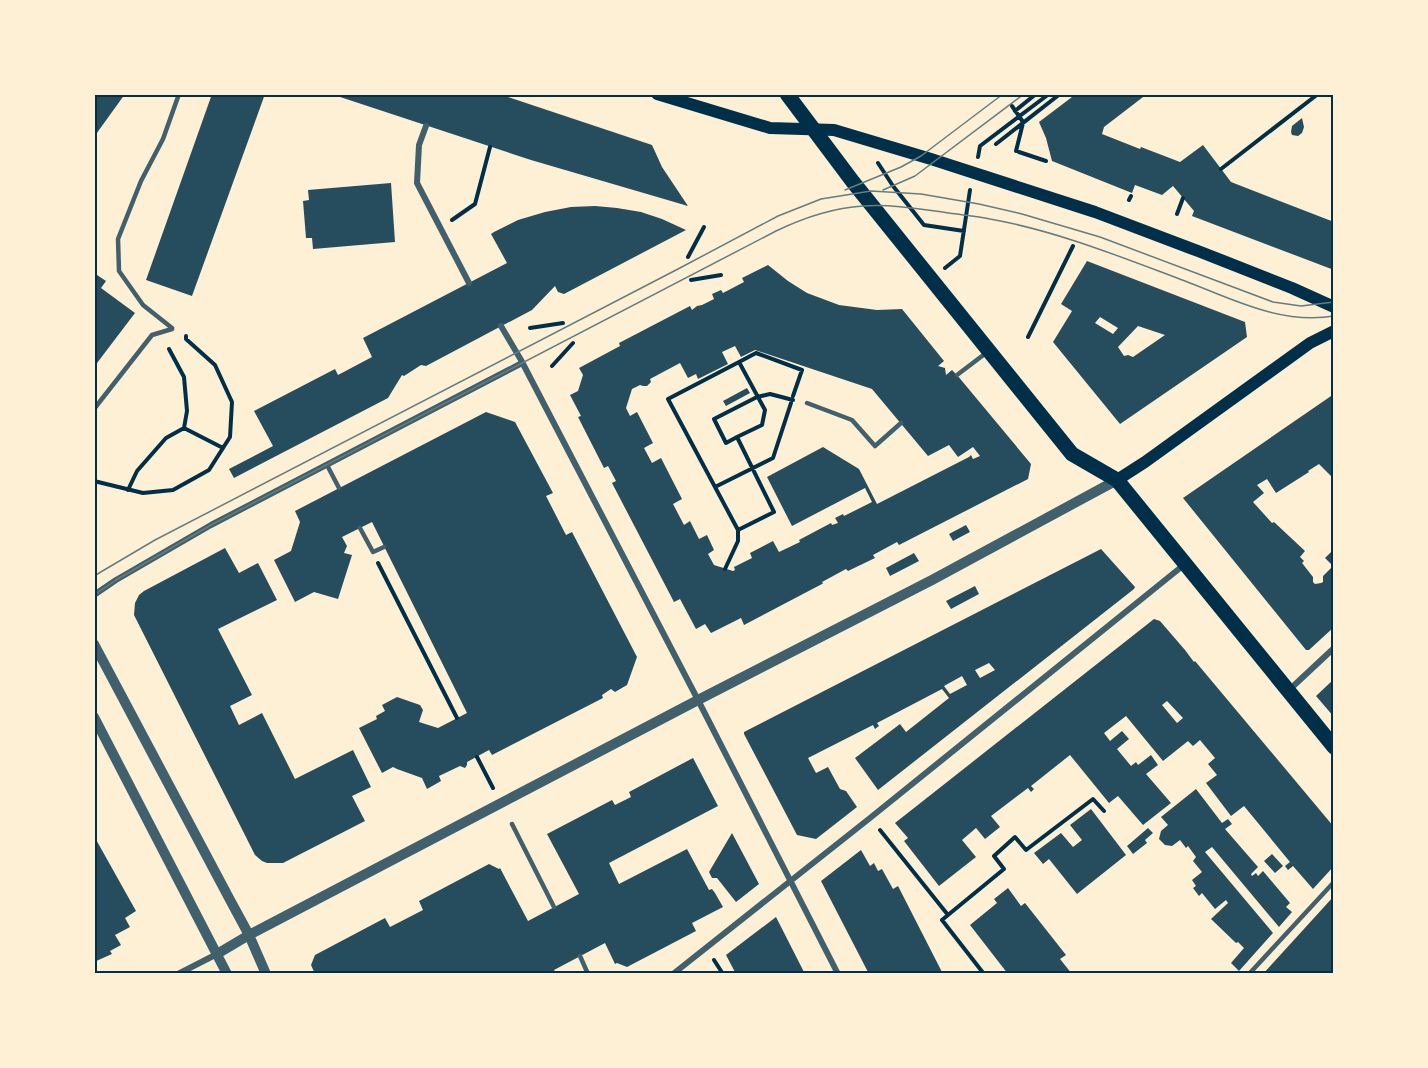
<svg xmlns="http://www.w3.org/2000/svg" width="1428" height="1068" font-family="Montserrat,sans-serif">
  <rect width="100%" height="100%" fill="#fdf0d5"/>
  <path fill="#264d5e" fill-rule="evenodd" d="M94,94H125L94,137Z
    M212,94H265L192,296L146,280Z
    M331,94H499L652,145L662,167L688,206L531,160Z
    M1076,94H1147L1104,127L1102,134L1140,149L1141,147L1180,162L1203,145L1231,182L1334,222V270L1192,216L1194,211L1173,186L1162,195L1135,185L1132,193L1052,161L1046,138L1039,122Z
    M1302,118L1304,127L1302,133L1298,136L1292,135L1291,132L1292,126Z
    M391,183L395,242L313,249L312,238H306L303,201L309,200L308,190Z
    M595,206L617,208L641,212L662,219L686,230L564,294L558,292L555,286L532,310L426,366L421,365L404,376L402,375L388,398L234,478L229,469L273,446L254,411L335,369L338,375L372,357L363,338L507,263L491,234L494,232L518,220L545,212L571,207Z
    M1087,261L1245,322L1247,337L1120,424L1053,342L1072,311L1061,304ZM1100,317L1118,328L1113,334L1095,323ZM1138,326L1165,335L1133,357L1128,355L1124,356L1118,347Z
    M768,265L788,281L807,293L839,305L877,310L902,309L944,361L938,366L945,368L946,375L952,370L957,375L1031,464L1028,479L899,545L897,542L873,555L875,558L848,571L846,569L822,582L823,584H822L744,625L741,618L711,633L705,624L696,629L680,599L674,602L612,483L616,481L608,466L604,468L578,417L581,416L570,395L578,391L583,375L579,368L620,346L619,343L690,306L692,310L697,306L702,305L714,299L712,294L721,290L723,293L744,282L742,278ZM735,346L741,357L755,350L872,389L928,456L949,445L958,457L973,447L980,456L973,459L971,455L969,457L877,504L859,469L823,447L767,477L792,526L865,488L872,502L844,516L843,514L835,518L838,523L832,525L831,523L799,540L800,542L779,552L773,541L750,553L752,558L734,567L735,570L733,571L714,565L708,554L714,550L707,535L699,539L690,521L684,525L673,504L682,499L661,458L652,463L644,448L653,443L637,412L630,416L626,408L632,389L640,385L643,386H647L651,382L650,379L680,363L688,378L696,374L698,379L728,364L722,352Z
    M94,273L106,281L101,288L135,313L94,367Z
    M747,388L750,393L726,406L723,401Z
    M1334,394V479L1319,464L1308,471L1309,472L1276,493L1267,479L1257,485L1264,493L1253,502L1272,523L1274,522L1305,551L1300,557L1304,561L1302,563L1313,577V582L1315,584L1321,583L1323,582V576L1333,566L1325,558L1334,549V627L1309,650H1306L1183,498Z
    M486,412L515,422L553,493L546,496L566,535L572,532L637,657L627,685L615,692L611,689L602,695L603,698L492,755L489,750L467,762V765L465,768L460,766L439,776L441,781L427,789L422,778L397,769L393,767L382,773L359,728L377,719L376,716L385,711L382,705L397,697L420,705L423,710L419,722L438,728L467,713L372,522L342,537L347,546L344,553L352,555L338,599L314,592L295,602L274,560L291,551L300,522L295,511Z
    M966,525L970,532L953,541L949,534Z
    M225,548L239,573L258,563L277,600L218,629L252,695L230,706L239,725L262,713L295,779L353,750L371,787L352,796L365,821L283,863H267L262,861L255,855L134,615L135,603L139,595L144,591Z
    M1101,549L1135,587L1134,589L878,790L855,758L900,724L906,732L949,698L942,689L877,723L879,726L875,729L873,725L808,758L816,773L828,767L840,789L846,791L857,807L816,839L797,835L744,734V732ZM989,663L995,670L980,678L975,670ZM962,676L967,685L950,694L944,686Z
    M914,553L919,561L890,576L886,568Z
    M975,586L979,594L951,609L946,601Z
    M1154,619L1160,621L1185,650L1194,662L1195,661L1334,827V866L1313,889L1293,866L1288,870L1285,866L1290,862L1244,806L1231,816L1206,783L1217,775L1208,764L1215,758L1200,740L1193,746L1188,741L1163,761L1126,716L1104,733L1110,741L1122,731L1129,739L1117,749L1131,766L1136,762L1138,765L1151,755L1158,765L1146,774L1171,803L1143,825L1118,796L1109,803L1070,755L1031,786L1034,789L1031,792L1028,788L991,816L1000,827L985,839L976,828L962,840L976,857L939,886L904,841L908,838L895,823ZM1167,701L1183,718L1177,723L1162,705Z
    M1334,679V717L1316,696Z
    M693,758L718,806L609,863L619,884L687,849L709,890L712,889L715,893L723,907L692,923L696,931L627,967L617,963L615,964L605,943L554,970L556,974H315L311,965L315,955L385,918L390,927L423,910L419,901L489,864L499,869L500,868L528,921L579,894L547,834L612,800L615,805L631,797L629,792Z
    M1196,789L1222,823L1228,819L1232,824L1225,829L1258,867L1251,874L1252,876L1256,873L1258,876L1263,871L1290,903L1286,907L1292,912L1279,927L1212,847L1205,852L1273,933L1239,971L1231,963L1244,948L1238,942L1236,943L1211,919L1228,903L1226,900L1215,909L1202,893L1199,896L1193,888L1196,886L1192,880L1202,872L1193,861L1196,857L1188,846L1186,848L1180,840L1172,846L1165,845L1159,839L1161,831L1168,825L1161,817Z
    M1091,809L1126,855L1077,894L1049,859L1043,864L1034,853L1061,833L1073,847L1082,840L1070,825Z
    M1148,828L1153,833L1145,840L1147,843L1133,854L1127,846Z
    M732,833L759,884L736,902L717,878H712L709,872Z
    M94,836L136,911L125,918L130,927L115,935L121,945L110,951L112,954L94,962Z
    M861,850L870,866L874,863L878,871L882,869L893,889L898,886L943,974H869L821,881Z
    M1272,854L1283,866L1275,873L1264,861Z
    M1008,888L1021,906L1025,903L1066,955L1060,959L1072,974H1008L970,925L997,903L994,899Z
    M1334,896V974H1263Z
    M776,917L805,974H736L726,955Z"/>
  <g fill="none" stroke-linecap="round" stroke-linejoin="round">
    <path stroke="#003049" stroke-width="4" d="M1012,106L1023,122
      M1015,111L1036,94
      M996,144L1060,94
      M1016,151L1023,123
      M1019,152L1046,161
      M978,157L980,146L1049,94
      M878,163L893,186L924,225L964,231
      M1221,169L1318,94
      M1129,200L1131,196
      M1177,214L1183,198
      M452,220L475,204L490,147
      M688,257L704,227
      M945,268L960,256L970,190
      M691,280L721,275
      M530,328L563,323
      M1028,337L1073,246
      M169,349L184,377L187,411L184,428
      M739,362L756,353L802,370L793,396
      M552,366L573,343
      M737,437L762,425L765,410L739,362L668,399L738,530
      M94,481L143,493L173,490L209,470L230,437L232,402L215,365L186,339V336
      M715,487L773,458L791,403
      M128,490L137,471L166,438L184,428L223,448
      M378,563L457,718
      M725,569L738,541V530L774,512L737,437L726,443L714,419L757,397L770,394L793,400
      M477,757L493,788
      M880,830L948,915L942,920L984,974
      M948,915L1004,869L994,856L1015,837L1026,850L1093,799L1104,811
      M714,960L723,974"/>
    <path stroke="#3f606c" stroke-width="4.5" d="M172,328L143,305L119,271L118,239L141,181L163,139L179,94
      M957,375L986,353
      M807,403L852,420L875,446L901,423
      M94,409L152,335L172,329
      M327,465L339,488
      M360,528L373,552L384,547
      M512,824L554,907
      M580,956L588,974
      M1249,974L1334,882"/>
    <path stroke="#3f606c" stroke-width="6" d="M426,126L419,145L417,183L469,283
      M501,326L521,360L698,700L838,974
      M94,595L116,580L211,525L522,363
      M1288,691L1334,648
      M178,974L217,954
      M673,974L870,818L1185,564"/>
    <path stroke="#3f606c" stroke-width="10" d="M94,644L229,898L249,935L266,974
      M94,717L227,974
      M217,954L249,935L698,700L932,580L1117,480"/>
    <path stroke="#003049" stroke-width="12" d="M657,94L770,128L834,130L931,159L1095,212L1198,251L1292,288L1334,307
      M1117,480L1145,462L1310,343L1334,331"/>
    <path stroke="#003049" stroke-width="15" d="M787,94L853,182L1072,454L1117,480L1334,747"/>
    <path stroke="#657d81" stroke-width="1.5" d="M845,190L901,167L921,156L1003,94
      M883,190L915,176L1024,94
      M94,576L155,540L678,269L778,216L821,199L871,191L921,194L979,204L1022,214L1100,237L1273,302L1301,306L1334,302
      M94,595L116,580L211,525L776,231C803,218 832,208 863,206C892,204 920,209 949,213C962,215 976,216 990,219C1057,231 1121,257 1185,281C1232,299 1281,325 1334,316"/>
  </g>
  <rect width="1428" height="1068" fill="none" stroke="#fdf0d5" stroke-width="192"/>
  <rect x="96" y="96" width="1236" height="876" fill="none" stroke="#003049" stroke-width="2"/>
</svg>
